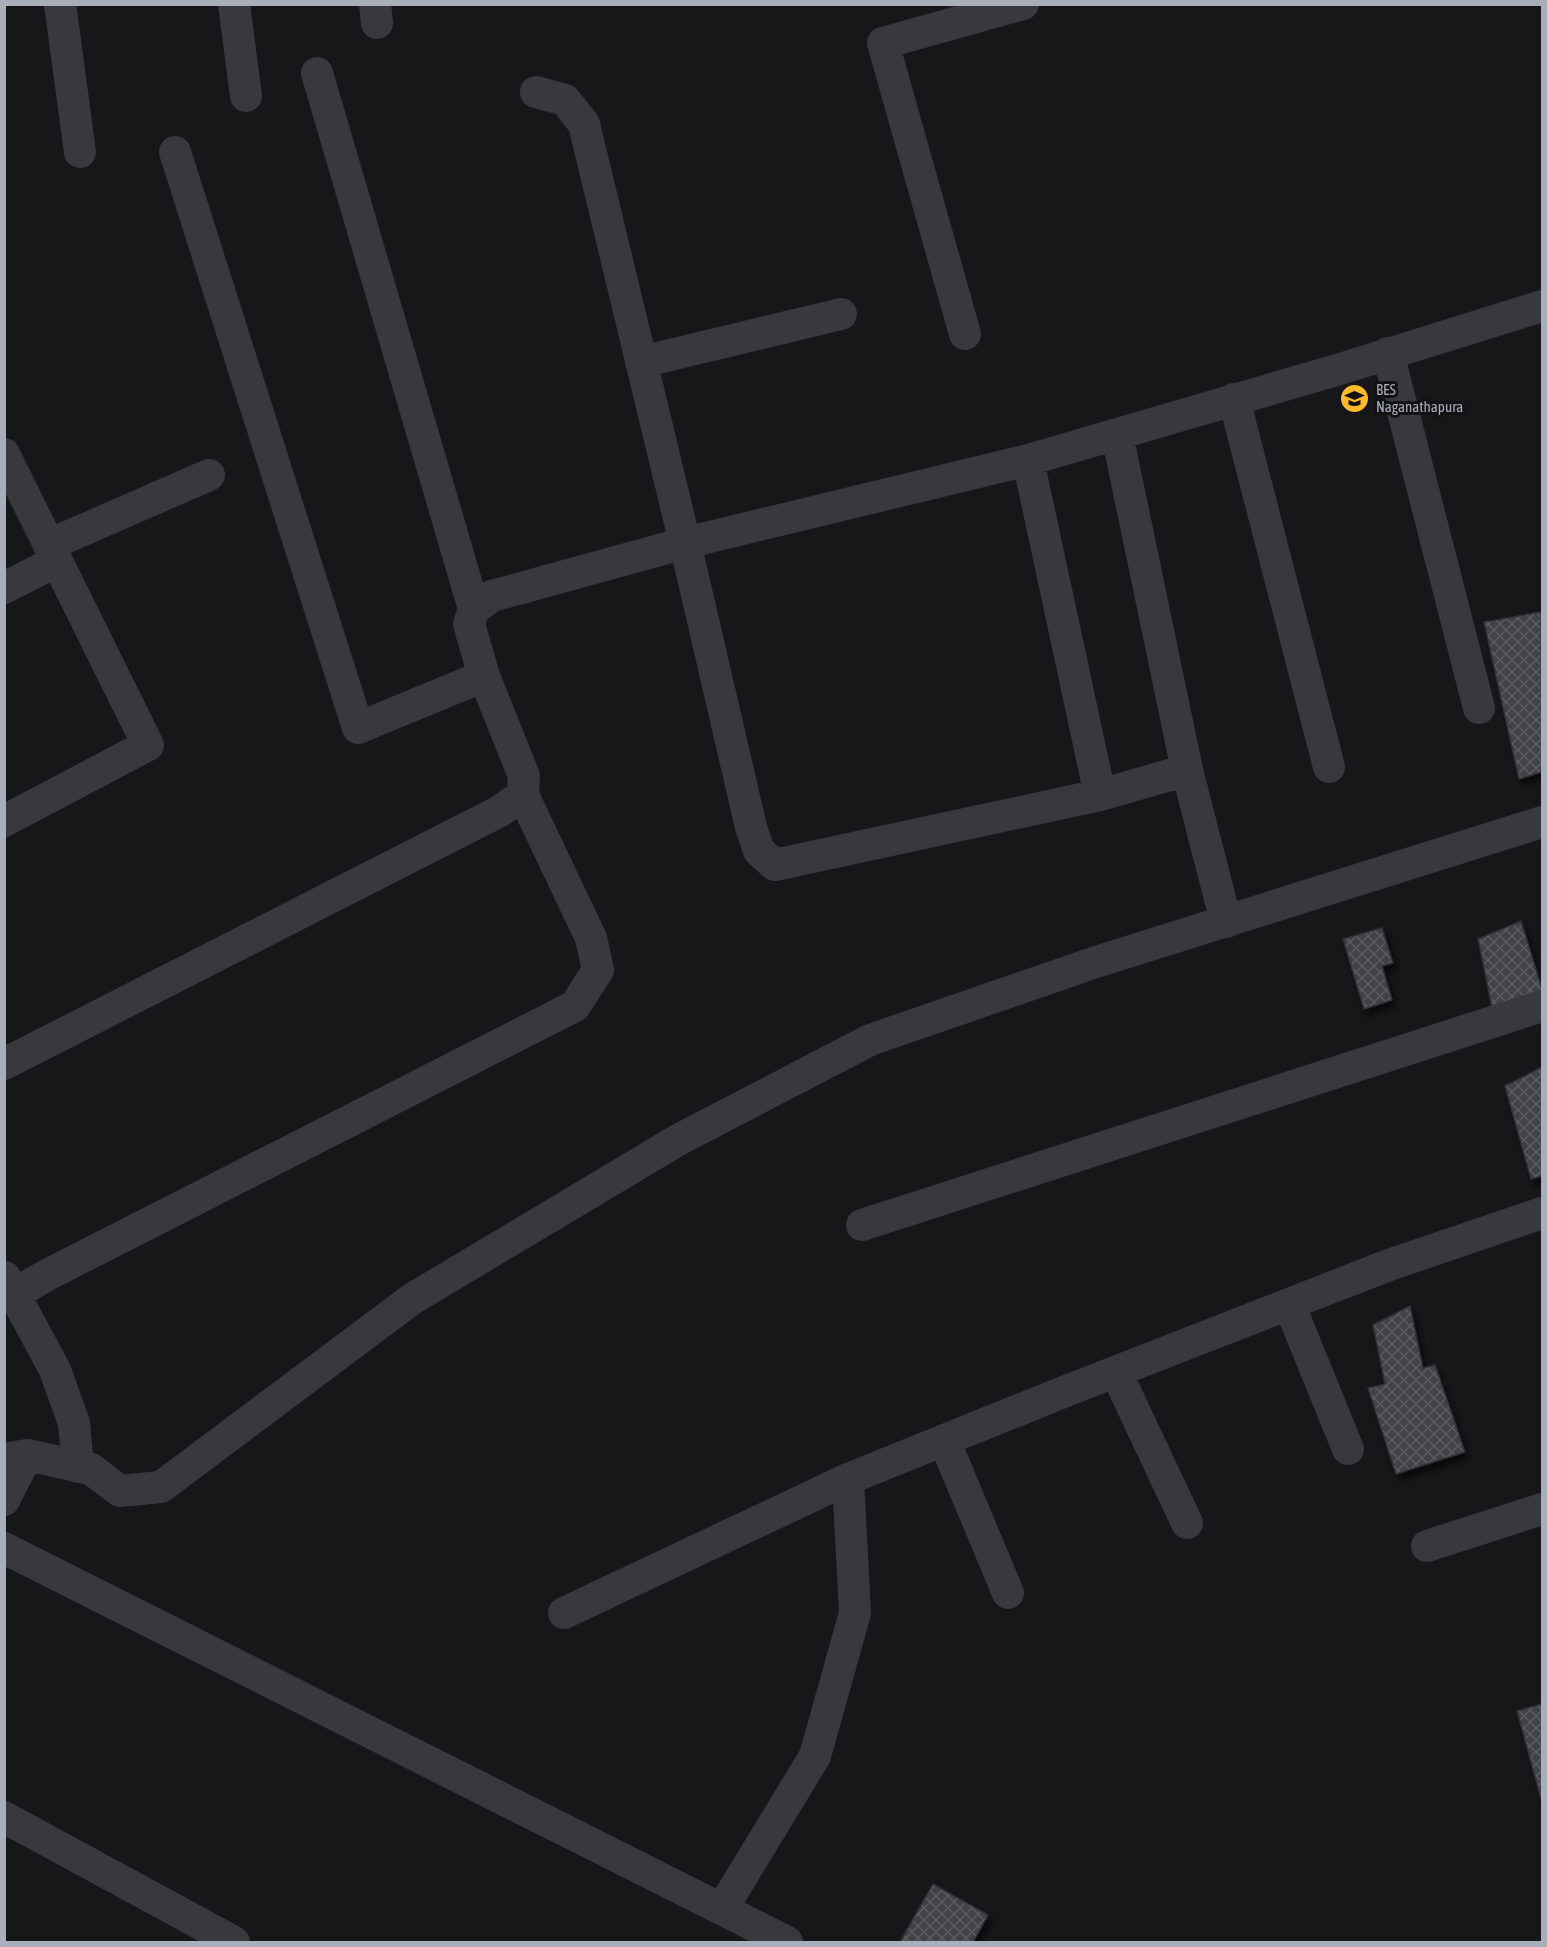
<svg xmlns="http://www.w3.org/2000/svg" width="1547" height="1947" font-family="'Asap Condensed',sans-serif">
  <defs>
    <pattern id="building-cross-hatch" width="8" height="8" patternUnits="userSpaceOnUse" patternTransform="scale(1.5)"><rect width="8" height="8" fill="#414247"/><path d="M0 0l8 8M0 8l8-8" fill="none" stroke="#5a5b60"/></pattern>
    <filter id="shadow"><feDropShadow dx="3.5" dy="6" stdDeviation="3" flood-color="#0009"/></filter>
  </defs>
  <rect width="100%" height="100%" fill="#17171a"/>
  <path fill="url(#building-cross-hatch)" stroke="#313136" stroke-width="1.5" filter="url(#shadow)" d="M1541,612L1542,772L1519,779L1484,622Z
    M1521,921L1542,989V995L1492,1007L1478,939Z
    M1382,928L1393,963L1382,966L1392,1000L1364,1009L1343,939Z
    M1542,1067V1176L1531,1179L1505,1086Z
    M1410,1306L1423,1368L1435,1365L1465,1452L1396,1474L1368,1388L1385,1384L1373,1325Z
    M1542,1704V1802L1517,1711Z
    M933,1884L988,1915L973,1942H900Z"/>
  <g fill="none" stroke-linecap="round" stroke-linejoin="round">
    <path stroke="#38393f" stroke-width="32" d="M60,4L80,152
      M234,4L246,96
      M375,4L377,23
      M317,73L474,609
      M536,92L565,100L584,124L685,543L751,827L759,851L775,865L1100,795
      M175,152L358,728L484,676
      M965,334L883,43L1023,4
      M1388,353L1479,708
      M641,362L841,314
      M1234,399L1329,767
      M1117,434L1187,770L1226,922
      M4,454L148,745L4,821
      M1028,460L1100,795L1187,770
      M51,544L209,475
      M4,588L57,561
      M4,1064L500,811L523,795L524,776L484,676L469,624L474,609L492,596L685,543L1028,460L1340,369L1542,306
      M862,1225L1542,1006
      M5,1277L55,1370L74,1423L78,1467
      M14,1294L49,1274L575,1006L598,970L591,938L523,795
      M1289,1304L1348,1449
      M1116,1372L1187,1523
      M944,1440L1008,1593
      M4,1459L27,1455L91,1469L120,1491L161,1487L412,1299L678,1140L870,1040L1096,962L1542,822
      M4,1500L27,1455
      M1427,1546L1542,1509
      M4,1548L787,1942
      M564,1613L848,1479L1061,1393L1389,1265L1542,1213
      M4,1817L234,1942
      M722,1909L815,1756L855,1613L848,1479"/>
  </g>
  <defs>
    <symbol id="school-disc" viewBox="-11 -11 22 22"><circle r="9.5" fill="#ffb92a" stroke="#121215"/><path d="M0-5L7-2L0 1L-7-2ZM-4 1L0 2.5L4 1V4Q0 6-4 4Z" fill="#111"/></symbol>
  </defs>
  <g fill-rule="evenodd">
    <use href="#school-disc" x="1338" y="382" width="33" height="33"/>
  </g>
  <g text-anchor="middle" dominant-baseline="central" stroke-width="6" stroke-linejoin="round" paint-order="stroke">
    <g font-size="15" fill="#a9aebb" stroke="#121215" text-anchor="start">
      <text x="1376" y="389">BES<tspan x="1376" dy="17">Naganathapura</tspan></text>
    </g>
  </g>
  <rect width="1547" height="1947" fill="none" stroke="#a9aebb" stroke-width="12"/>
</svg>
